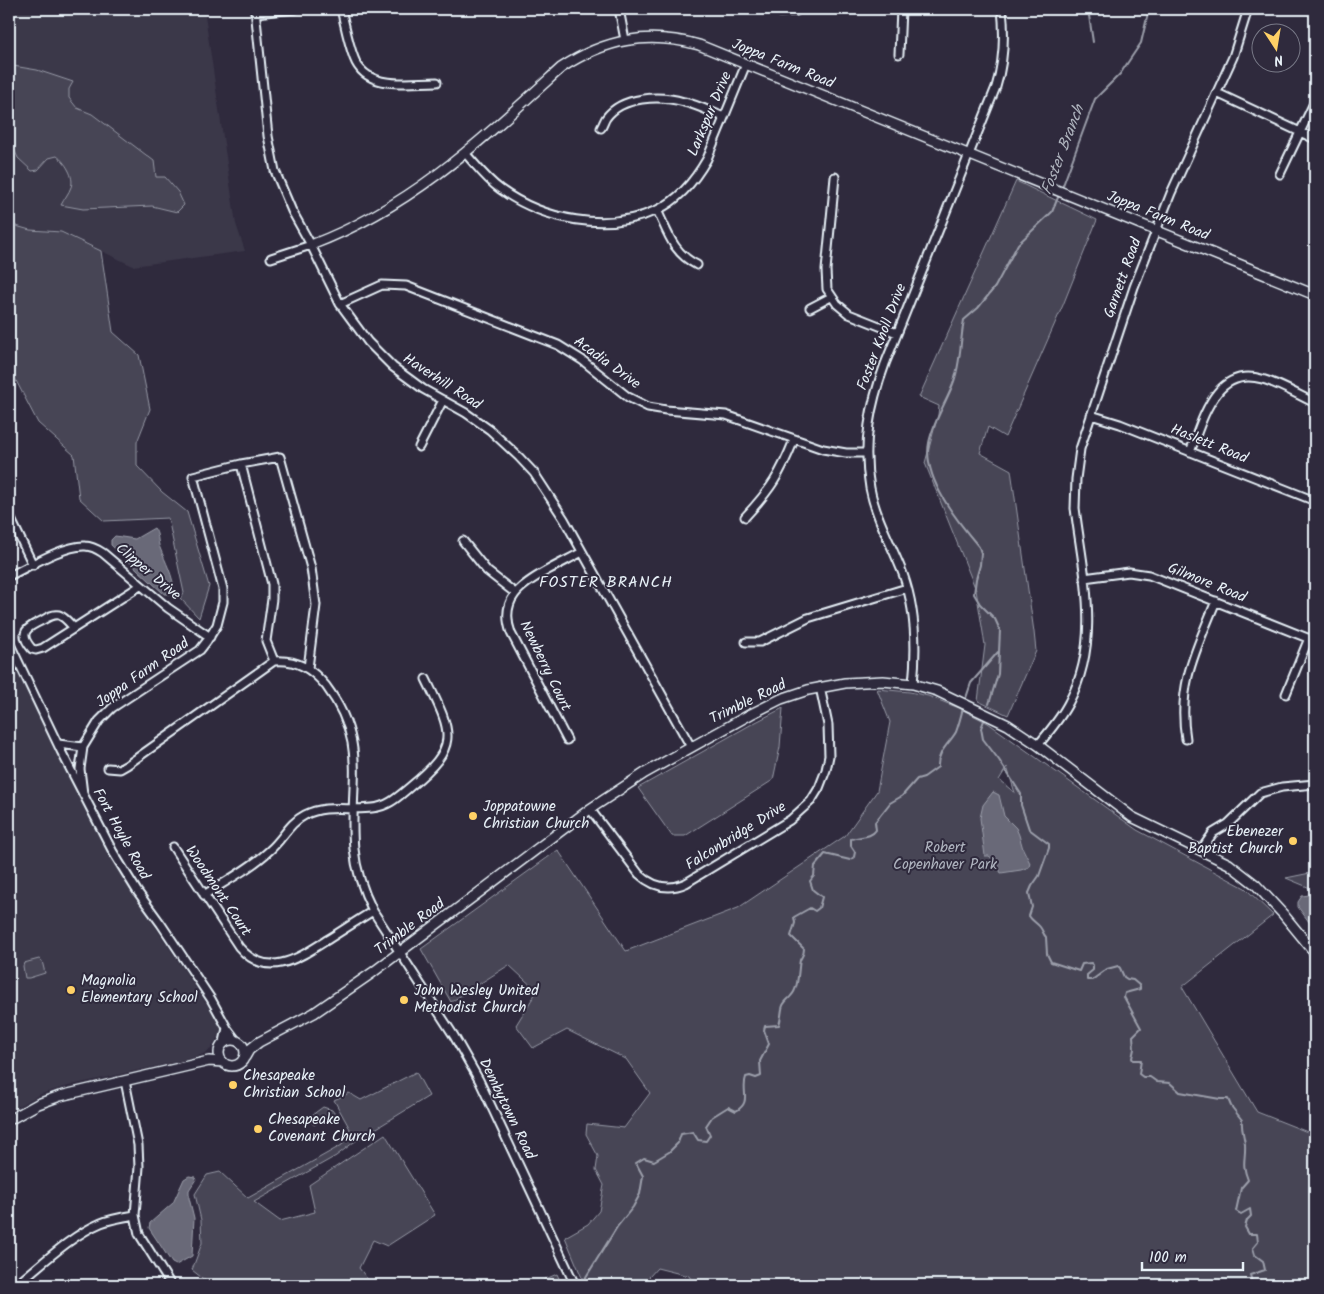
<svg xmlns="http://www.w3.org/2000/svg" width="1324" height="1294" font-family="Kalam,sans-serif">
  <rect width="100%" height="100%" fill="#2f2a3d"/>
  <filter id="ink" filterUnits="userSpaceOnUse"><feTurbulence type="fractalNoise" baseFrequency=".02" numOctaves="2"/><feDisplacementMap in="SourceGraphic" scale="10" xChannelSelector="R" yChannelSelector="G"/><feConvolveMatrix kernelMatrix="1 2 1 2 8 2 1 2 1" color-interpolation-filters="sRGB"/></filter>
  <g filter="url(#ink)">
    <path fill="#3b3749" d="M9,9H204L236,224L245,251L133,266L61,232L30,230L9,224Z
      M9,654L103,844L128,886L220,1024L221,1032L211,1049L203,1054L190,1059L72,1085L41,1094L9,1111Z"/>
    <path fill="#464455" stroke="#979aa6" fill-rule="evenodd" d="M13,66L37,70L73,82L69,89V98L77,108L92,114L154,161L156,177H165L178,192L184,205L177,212L152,206L83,209L61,205C64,199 69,193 71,187C75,177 65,162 57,156L49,158L38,170L32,171L18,158L11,143L9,142V67Z
      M1016,181L1097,220L1063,305L1005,437L988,427L980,453L1011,470L1034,632L1036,651L1008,715L978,701L985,645L976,590L925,463L938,415L939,406L919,397Z
      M9,224L30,230L61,232L101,251L113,332L139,355L150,409L137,442V466L162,492L187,512L209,586L199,618L180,598L184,593L168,518L104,521L79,498L74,455L38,423L9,367Z
      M877,689L910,692L928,696L959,708L988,723L1137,830L1245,888L1273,915L1182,987L1257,1112L1315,1135V1285H695L689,1276L657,1268L642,1285H585L565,1237L588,1224L599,1211L604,1185L596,1170L598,1156L586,1134L587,1124L624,1128L650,1093L626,1059L567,1030L533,1048L516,1025L537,991L509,965L451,1002L421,949L558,850L626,951L738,908L845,836L877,791L890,722ZM1007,767L1015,793L999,780Z
      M783,708L780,747L773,780L685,836H672L638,788L752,724Z
      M1315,872V890L1286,878Z
      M39,959L42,961L45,973L29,978H25L23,966L24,963Z
      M416,1072L429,1096L354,1142L336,1156L254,1202L280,1221L315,1212L309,1185L385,1134L435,1215L387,1246L373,1240L359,1268L372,1285H211L192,1270L202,1243L201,1220L195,1194L207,1175L220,1172L248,1198L342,1145L350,1129L334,1100L349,1093L361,1100Z
      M323,1107L332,1110L337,1117L332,1122L327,1115L314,1125L308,1118Z
      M557,1274L562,1285H532Z
      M470,1278L482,1285H440Z"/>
    <path fill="#696978" stroke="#9c9fab" d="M154,528C159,534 157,541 160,548C165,561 174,577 174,591L170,594H164L111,545V540L115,536L135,539Z
      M993,792L999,795L1004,816L1016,828L1019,835L1023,849L1030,863L1029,867L1021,870L1001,873L995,861L989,856H985L980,818L983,805Z
      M1309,895L1315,897V930L1298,907V902L1302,896Z
      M189,1176L195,1177L196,1179L189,1190V1198L194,1218L192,1256L176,1265L172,1263L149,1228L150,1223L173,1203L184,1179Z"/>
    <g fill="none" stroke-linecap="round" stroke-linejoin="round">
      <path stroke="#9c9fab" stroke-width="2" d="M1088,9L1093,42
        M1062,188L1095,99L1120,74L1141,43L1149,9
        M965,701L971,683L998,652
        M989,704L998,674L1000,630L995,619L980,604L974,594L976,579L980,565L981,553L979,547C958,522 922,478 929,443C933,422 946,403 953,384C961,364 960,341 964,320L978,308L995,287L1018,244L1052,212L1059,195
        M985,718L981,728L983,739L999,760L1021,794V805L1029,829L1049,844V848L1039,876L1032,886L1029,893L1032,907L1029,916C1032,921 1037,923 1040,927C1043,931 1043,934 1046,937L1047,954L1051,962L1079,971L1082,964L1091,963L1093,965V970L1087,975V980H1092L1107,969L1118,966L1120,968L1124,977L1127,979L1133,980L1140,986V989L1125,993L1124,997L1141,1028L1133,1036L1134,1049L1132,1058L1133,1060H1141L1139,1074L1143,1077H1150L1157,1082L1170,1083L1180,1092L1220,1099H1228L1231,1106L1242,1120C1241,1129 1244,1135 1245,1144C1246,1160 1241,1162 1248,1180L1241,1188L1236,1211L1241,1214L1250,1209L1251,1216L1247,1220L1245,1227L1249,1234H1257L1258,1242L1253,1248L1255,1255L1263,1261L1265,1270L1250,1275L1253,1285
        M581,1285L617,1227L633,1207L640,1194L643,1176L636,1163L644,1158L654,1161L669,1152L678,1143L681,1134L693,1132L698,1140L706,1141L710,1135L706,1126L712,1117L728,1107L736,1111C752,1102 741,1091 746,1077L750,1076L756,1078L761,1076L760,1061L769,1044L764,1030L765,1026L779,1025C781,1019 781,1014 782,1009C783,1002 788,1000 791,996C799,988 798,970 800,960C802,956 804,955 804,949L791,936L795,923L794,917L810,908L815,911L819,908L822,897L813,890L810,881L814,876L815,866L825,854L850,860L854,857L855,852L851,846V839C860,836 871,838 876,830L875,822L890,803L902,796L917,779L924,777L938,767C937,752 949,744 956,732C959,724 961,716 963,708"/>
      <defs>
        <path id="minor" d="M255,9L268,136L275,171L292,211L311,245L340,304L368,342L393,367L423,389L466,413L490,430L519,457L534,473L564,519L691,747
          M341,9C345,25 348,42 354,58C366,91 409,82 437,82
          M619,9L625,40
          M773,9L780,12L796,11
          M255,13L296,9
          M899,54L901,9
          M1217,93L1315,139
          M601,128C603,125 604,121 606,118C622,96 660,95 684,102C698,105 711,112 724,117
          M465,153C476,165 486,179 500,189C543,220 607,233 657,210C679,200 695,180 707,159L746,64
          M1280,174L1315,101
          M835,177L826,270L827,289L837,304L849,314L897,333
          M657,210C668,233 673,253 697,265
          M271,258L311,245
          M340,304L382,285L406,286L558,345L582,360L628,397L648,407L666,410L726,415L823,449L846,453H866
          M810,308L831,297
          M1091,415L1120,424L1315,501
          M419,447L443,400
          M1190,452C1203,419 1215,366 1262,379C1280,384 1298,395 1315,403
          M1075,509L1076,479L1080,449L1134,287L1171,193L1233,57L1248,9
          M9,515L33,565
          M745,517C771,489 780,475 794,440
          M463,541L487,571L515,593
          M9,576C28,567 64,545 85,546C92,546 97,549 103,553L168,608L210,637
          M1084,578L1129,572L1149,575L1315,641
          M74,628C70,624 65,617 59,615C53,614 48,617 43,620C28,627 17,632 32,649L36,650L43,648L140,586
          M9,642L61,751L113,852L137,891L161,924L211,999L227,1028L236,1040
          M746,642H760L808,618L907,588
          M274,661C297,659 312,669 326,686C370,745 348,784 354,849C356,870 363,891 373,911L454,1036L479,1080L575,1285
          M913,684C917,646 916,610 903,574C892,545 876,519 870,488C862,445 870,405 885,364L996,87C1004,61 1005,36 1002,9
          M1286,694L1309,638
          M1186,739C1177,685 1196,650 1216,601
          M567,740L511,633C499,599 521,585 548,570C559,564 571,558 582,552
          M58,744L83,747
          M1038,745C1049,732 1061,718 1069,702C1102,640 1083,573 1075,508
          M108,768L120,769L127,765L274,661L266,641L272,599V584L241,464
          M83,794L80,769L83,747L99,721L112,708L200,650L207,641L217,625L223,602V589L193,476L241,464L280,457L311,568L316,605L308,668
          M590,809L639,874C653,887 668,891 686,883L790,820L811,801L819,788L826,770L829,756L828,725L820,687
          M173,847L239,947C267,980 299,958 327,940C343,930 358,920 373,911
          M1201,850L1213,833L1228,824L1260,793L1282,787L1315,784
          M204,895C226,881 251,868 270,850C283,839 289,823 305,815C326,804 349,811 372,808C388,807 399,796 411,786C461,745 452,733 426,679
          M224,1042L227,1028
          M125,1081L138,1145L139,1167L135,1215L139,1234L171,1285
          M16,1285C41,1265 70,1236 101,1223C111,1219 123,1217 135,1215"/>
        <path id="tertiary" d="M311,245C412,207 483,139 561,68C605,39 648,31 699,45L1315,295
          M219 1053a13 13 0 1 1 26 0a13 13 0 1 1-26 0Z
          M245,1057L249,1050L259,1042L314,1013L372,973L590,809L645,773L751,714L781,699L808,690L845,683L883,681L913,684L937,691L1008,725L1038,745L1132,817L1229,864L1256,885L1283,914L1315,953
          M9,1120L38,1104L60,1096L209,1061L223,1062"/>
      </defs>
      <use href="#minor" stroke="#e8f1f8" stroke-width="11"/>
      <use href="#tertiary" stroke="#e8f1f8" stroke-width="12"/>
      <use href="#minor" stroke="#2f2a3d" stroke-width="7"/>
      <use href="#tertiary" stroke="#2f2a3d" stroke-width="9"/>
    </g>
  </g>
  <g fill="#ffd166" stroke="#2f2a3d" stroke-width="2">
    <circle cx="473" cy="816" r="5"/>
    <circle cx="1293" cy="841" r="5"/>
    <circle cx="71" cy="990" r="5"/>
    <circle cx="404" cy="1000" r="5"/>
    <circle cx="233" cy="1085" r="5"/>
    <circle cx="258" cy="1129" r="5"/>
  </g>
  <g text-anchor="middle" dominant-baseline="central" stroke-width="4" stroke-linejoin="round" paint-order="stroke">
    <g font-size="15" fill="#e8f1f8" stroke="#2f2a3d">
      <text transform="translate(783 64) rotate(22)">Joppa Farm Road</text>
      <text transform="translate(710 114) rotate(-67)">Larkspur Drive</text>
      <text transform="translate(1158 216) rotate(22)">Joppa Farm Road</text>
      <text transform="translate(1123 278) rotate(-70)">Garnett Road</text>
      <text transform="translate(882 337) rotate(-69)">Foster Knoll Drive</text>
      <text transform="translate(607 363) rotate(36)">Acadia Drive</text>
      <text transform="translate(442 382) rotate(33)">Haverhill Road</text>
      <text transform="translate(1209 444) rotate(22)">Haslett Road</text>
      <text transform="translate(148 572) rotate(40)">Clipper Drive</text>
      <text transform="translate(1207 583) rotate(22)">Gilmore Road</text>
      <text transform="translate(545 666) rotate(64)">Newberry Court</text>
      <text transform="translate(143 673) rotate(-35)">Joppa Farm Road</text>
      <text transform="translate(748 702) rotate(-26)">Trimble Road</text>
      <text transform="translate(121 834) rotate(61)">Fort Hoyle Road</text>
      <text transform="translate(736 836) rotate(-32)">Falconbridge Drive</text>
      <text transform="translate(218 891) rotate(56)">Woodmont Court</text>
      <text transform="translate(410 927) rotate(-37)">Trimble Road</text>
      <text transform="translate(507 1109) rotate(64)">Dembytown Road</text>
    </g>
    <g font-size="15" fill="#e8f1f8" stroke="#2f2a3d" text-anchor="start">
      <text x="483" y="807">Joppatowne<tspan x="483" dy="17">Christian Church</tspan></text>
      <text x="1283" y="832" text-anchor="end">Ebenezer<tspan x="1283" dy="17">Baptist Church</tspan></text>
      <text x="81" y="981">Magnolia<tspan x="81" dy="17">Elementary School</tspan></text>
      <text x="414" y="991">John Wesley United<tspan x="414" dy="17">Methodist Church</tspan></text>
      <text x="243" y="1076">Chesapeake<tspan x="243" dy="17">Christian School</tspan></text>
      <text x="268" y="1120">Chesapeake<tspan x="268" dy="17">Covenant Church</tspan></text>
    </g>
    <g font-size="15" fill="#afb4bf" stroke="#2f2a3d">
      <text x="945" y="848">Robert<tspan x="945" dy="17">Copenhaver Park</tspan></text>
    </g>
    <g font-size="16" font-style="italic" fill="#afb4be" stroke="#2f2a3d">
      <text transform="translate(1063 150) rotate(-69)">Foster Branch</text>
    </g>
    <g font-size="16" letter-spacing="1" fill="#e8f1f8" stroke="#2f2a3d">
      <text x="606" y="582">FOSTER BRANCH</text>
    </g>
  </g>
  <rect width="1324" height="1294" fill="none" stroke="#2f2a3d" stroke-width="30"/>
  <rect x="15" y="15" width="1294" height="1264" fill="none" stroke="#e8f1f8" stroke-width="2" filter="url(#ink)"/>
  <g transform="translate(1276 48) rotate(168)"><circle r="24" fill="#2f2a3d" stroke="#797a88"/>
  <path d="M0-4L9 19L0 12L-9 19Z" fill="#ffd166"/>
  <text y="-8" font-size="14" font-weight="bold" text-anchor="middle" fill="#e8f1f8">N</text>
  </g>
  <path d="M1142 1262v8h101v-8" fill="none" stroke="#e8f1f8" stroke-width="2.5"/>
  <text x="1149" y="1262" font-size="15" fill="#e8f1f8" stroke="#2f2a3d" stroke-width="4" paint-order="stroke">100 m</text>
</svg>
